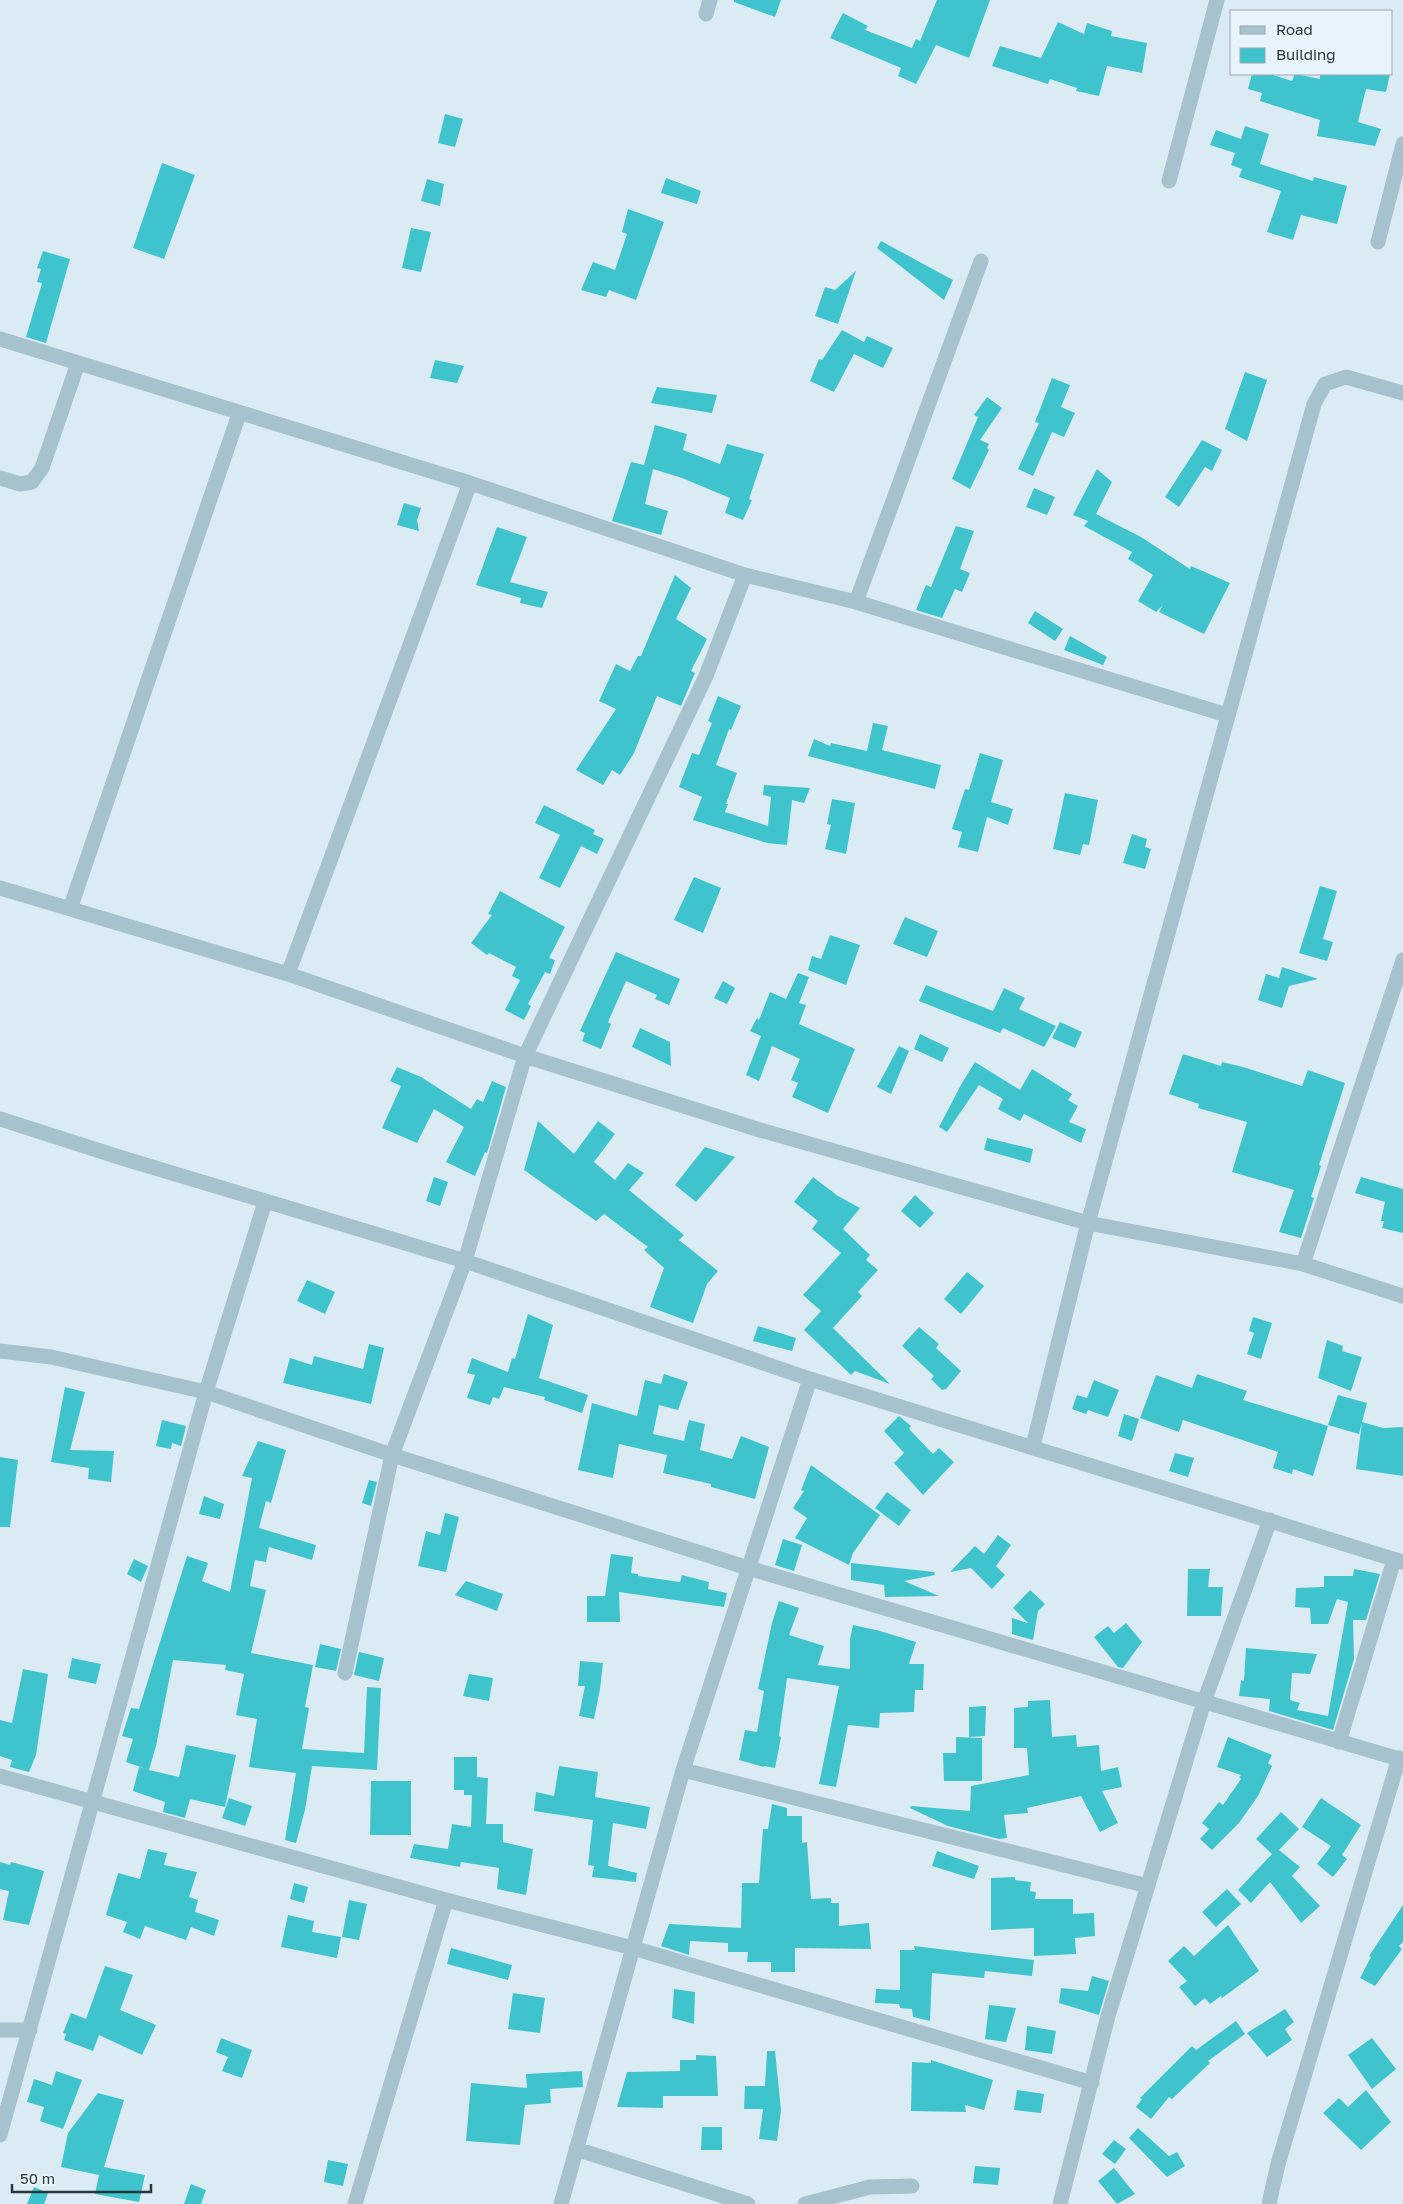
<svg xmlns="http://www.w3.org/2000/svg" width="1403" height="2204" font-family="'Golos Text',sans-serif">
  <rect width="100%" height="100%" fill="#dbebf4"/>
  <path fill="#3fc4ce" d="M734,0H781L775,17L734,2Z
    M937,0H990L969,58L936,45L916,84L898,76L901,68L830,38L843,13L868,26L865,30L912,48L916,39L920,41Z
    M1058,22L1084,34L1087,23L1112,31L1111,36L1147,43L1142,73L1107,66L1099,96L1076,91L1077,88L1050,79L1048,84L992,66L1000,46L1041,58Z
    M1252,74H1270L1292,81L1295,74L1320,79V74H1390L1386,92L1366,89L1358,122L1381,129L1375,146L1317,136L1320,120L1260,101L1262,93L1248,89Z
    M445,114L463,119L455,147L438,143Z
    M1245,126L1269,134L1260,164L1313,181L1314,177L1347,186L1337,224L1301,215L1293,240L1267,232L1281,191L1239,177L1242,169L1231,165L1235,153L1210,145L1216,130L1241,139Z
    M162,163L195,175L164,259L133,248Z
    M666,178L701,191L697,204L661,193Z
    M427,179L444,184L440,206L421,201Z
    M628,209L664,222L636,300L609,290L606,297L581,290L593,262L615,270L627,234L622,232Z
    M411,228L431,232L421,272L402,268Z
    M881,241L953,280L944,300L877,248Z
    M43,251L70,259L46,343L26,337L42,283L37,282L41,269L37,268Z
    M856,271L838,324L815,316L825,287L835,290Z
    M842,330L864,342L867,336L893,348L883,368L854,354L834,392L810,381L819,359L822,360Z
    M435,360L464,366L457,383L430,378Z
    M1245,372L1267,380L1247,441L1225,429Z
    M1052,378L1070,385L1061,407L1075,413L1064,437L1052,432L1033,476L1018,469L1039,423L1035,422Z
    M657,387L717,395L712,413L651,403Z
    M987,397L1002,408L980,440L989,444L987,448L989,450L970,489L952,479L978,417L974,415Z
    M655,425L687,434L683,450L720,464L727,444L764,454L749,499L752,500L743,520L725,513L730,498L682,478L653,469L645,504L668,511L661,535L612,521L631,462L644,465Z
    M1202,440L1222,450L1212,471L1205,467L1179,507L1165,497Z
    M1097,469L1112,482L1096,514L1141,537L1190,569L1191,566L1230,583L1204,634L1159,612L1163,605L1156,612L1138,601L1153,575L1128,559L1132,552L1084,526L1088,521L1073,515Z
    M1034,488L1055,497L1047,515L1026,507Z
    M404,503L421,508L417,520L419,531L397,525Z
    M956,526L974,531L960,569L970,573L962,592L955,589L942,618L916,610L926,585L931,587Z
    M497,527L527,537L510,582L548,592L542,608L520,603L521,598L476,585Z
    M675,575L691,588L676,619L707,639L691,671L695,673L681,706L657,696L634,753L620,775L612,770L603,785L576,770L616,709L599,701L616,664L630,671L638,656H641Z
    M1035,611L1063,629L1055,641L1028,623Z
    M1070,636L1107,657L1103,665L1064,650Z
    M718,696L741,706L731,730L729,729L716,765L737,773L726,804H728L725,812L768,826L771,797L763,795L764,785L810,788L804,803L792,800L787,845L767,843L693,820L702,797L679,787L692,753L699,755L712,723L708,721Z
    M873,723L888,726L882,750L941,765L935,789L808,756L814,739L830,746L831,743L867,751Z
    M980,753L1003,760L991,802L1013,809L1008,825L987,817L978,852L958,847L962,832L952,829L965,789L969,790Z
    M1065,793L1098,800L1089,845L1083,844L1080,855L1053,849Z
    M832,799L855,803L846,854L825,849L831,825L827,824Z
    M544,805L595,830L593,834L604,839L597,854L581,846L560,888L539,878L560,835L535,823Z
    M1132,834L1147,839L1145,847L1151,849L1145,869L1123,863Z
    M694,877L721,888L703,933L674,920Z
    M1320,886L1337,891L1323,939L1333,942L1327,961L1299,953Z
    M500,891L565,927L549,958L555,960L550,974L545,972L528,1004L531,1006L524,1020L505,1010L520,980L512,976L516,967L489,953L487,955L471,943L492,915L488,914Z
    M905,917L938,931L927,957L893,944Z
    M830,935L860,945L846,985L808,970L812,956L821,959Z
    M616,952L680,979L669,1005L655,999L657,995L626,981L608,1022L611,1024L601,1049L582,1041L585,1033L580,1031Z
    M1282,967L1318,979L1289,986L1282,1008L1258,1000L1266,974L1279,978Z
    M798,973L809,977L799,1003L806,1005L799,1024L855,1049L828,1113L792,1097L798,1083L791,1080L800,1059L772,1046L759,1081L746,1075L761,1036L750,1031L757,1018L759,1020L770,992L786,999Z
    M723,981L735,988L727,1004L714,998Z
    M926,985L993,1011L1004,988L1025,998L1019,1009L1056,1026L1044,1047L1003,1028L1000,1033L919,1001Z
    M1060,1022L1082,1032L1075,1048L1052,1038Z
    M640,1028L670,1042L671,1066L632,1047Z
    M920,1034L949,1048L942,1062L914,1049Z
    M899,1046L909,1051L891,1094L877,1087Z
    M1183,1054L1221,1066L1222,1062L1243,1067L1302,1086L1308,1070L1345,1083L1319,1165L1321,1166L1311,1197L1314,1198L1301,1238L1279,1232L1294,1190L1232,1172L1247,1122L1198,1108L1199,1104L1169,1094Z
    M975,1062L1020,1090L1032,1069L1072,1094L1068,1100L1078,1106L1069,1122L1086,1129L1081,1143L1024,1114L1020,1121L998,1109L1003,1099L979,1085L947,1132L939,1127L962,1083Z
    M397,1067L421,1077L471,1109L477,1099L483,1102L492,1081L506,1087L487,1153L485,1152L475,1176L446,1162L464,1127L434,1109L417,1143L382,1128L401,1086L390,1081Z
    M538,1121L574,1154L598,1121L615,1134L594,1162L615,1180L628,1163L644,1173L629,1190L684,1235L679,1240L718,1271L707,1284L693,1323L650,1307L664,1268L644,1250L648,1247L604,1214L596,1221L524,1170Z
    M987,1138L1033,1149L1030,1163L984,1150Z
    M705,1147L735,1157L696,1202L675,1185Z
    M434,1177L448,1182L440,1206L426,1201Z
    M813,1177L838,1196L860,1208L843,1229L870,1255L866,1260L878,1270L858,1292L862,1296L833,1328L890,1384L855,1371L851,1375L804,1330L821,1311L803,1295L841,1253L812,1229L818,1221L794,1202Z
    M1361,1177L1403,1189V1233L1382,1228L1384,1221H1381L1385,1202L1355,1193Z
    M915,1195L934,1213L920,1228L901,1211Z
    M967,1272L984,1286L961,1314L944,1299Z
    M307,1280L335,1292L325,1314L297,1301Z
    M528,1314L553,1325L539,1378L588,1395L582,1413L544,1400L545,1397L504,1387L499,1399L493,1397L490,1405L467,1398L475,1375L467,1373L472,1358L508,1372L512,1358L515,1359Z
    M1253,1317L1272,1323L1261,1359L1247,1354L1254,1333L1249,1331Z
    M758,1326L796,1338L792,1351L753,1341Z
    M919,1327L939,1344L936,1348L961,1371L946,1389L942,1390L931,1379L934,1376L902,1346Z
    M1327,1340L1343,1346L1342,1351L1362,1357L1351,1391L1318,1378Z
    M369,1344L384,1348L371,1404L283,1383L290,1358L312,1365L314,1356L363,1369Z
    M664,1374L688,1382L678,1410L659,1405L653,1434L684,1441L689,1420L705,1424L700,1450L732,1459L741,1436L769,1447L755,1499L711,1487V1484L663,1473L667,1455L619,1444L613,1478L578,1470L592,1403L637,1416L645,1380L661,1384Z
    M1197,1374L1247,1391L1243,1400L1328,1426L1313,1476L1293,1469L1292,1474L1273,1468L1278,1452L1183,1420L1179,1432L1140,1418L1156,1375L1192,1388Z
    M1094,1380L1119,1390L1108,1417L1088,1410L1086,1414L1072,1409L1077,1395L1087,1398Z
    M65,1387L85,1392L70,1450L114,1451L111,1482L88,1479L89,1468L51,1462Z
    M1338,1395L1367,1403L1359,1434L1328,1425Z
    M1124,1414L1139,1419L1132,1441L1118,1436Z
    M899,1416L911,1426L909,1429L933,1454L939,1448L954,1462L923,1495L894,1463L904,1453L884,1431Z
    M162,1420L186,1426L181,1446L172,1443L171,1449L156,1446Z
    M1362,1422L1383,1428L1403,1427V1476L1356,1469Z
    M258,1441L286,1450L271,1503L266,1501L259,1528L316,1545L312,1560L269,1547L266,1562L255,1560L250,1586L266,1590L251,1653L313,1665L305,1707L309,1708L302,1749L364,1753L367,1687L381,1688L377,1770L312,1766L305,1810L296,1843L285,1840L296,1773L249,1767L257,1719L236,1715L244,1674L225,1670L226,1665L173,1660L156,1746L149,1770L179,1777L186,1745L236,1755L225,1807L190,1799L185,1818L163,1812L165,1802L133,1791L139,1767L146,1769L126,1762L133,1739L122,1736L131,1708L139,1709L187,1556L208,1563L202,1581L230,1592L252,1478L242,1476Z
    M1175,1453L1194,1458L1188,1477L1169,1471Z
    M0,1457L18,1460L10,1527H0Z
    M811,1465L880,1515L853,1553L849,1565L795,1538L807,1518L793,1508L804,1491L801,1490Z
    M369,1480L377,1482L371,1506L362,1503Z
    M887,1492L911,1510L899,1526L875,1508Z
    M204,1496L224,1504L220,1519L199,1514Z
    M445,1513L459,1517L446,1572L418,1566L426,1531L440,1535Z
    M998,1535L1011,1545L996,1566L1005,1575L992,1589L971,1568L950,1572L975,1546L984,1554Z
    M783,1539L802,1545L794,1571L775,1565Z
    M611,1554L633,1557L631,1573L638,1574V1576L680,1582L682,1575L709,1582L708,1589L727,1593L724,1607L619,1592L620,1622H587V1596H605Z
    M134,1559L148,1566L141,1582L127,1574Z
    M851,1563L934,1572L935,1575L904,1581L939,1596L885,1597L884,1585L851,1580Z
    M1188,1569H1210L1208,1587H1223L1221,1616H1187Z
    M1354,1569L1380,1574L1366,1620H1353L1354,1659L1333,1730L1269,1711L1270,1699L1239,1696L1241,1680L1244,1681L1246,1648L1317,1654L1310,1674L1292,1673L1290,1700L1300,1703L1297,1710L1328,1716L1348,1602L1337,1599L1328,1624H1311L1310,1608L1295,1607L1296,1588L1324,1587V1576H1353Z
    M466,1581L503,1594L497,1611L455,1595Z
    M1030,1590L1045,1604L1038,1611L1033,1640L1012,1634V1618L1028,1623L1013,1608Z
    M779,1601L799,1608L789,1635L824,1646L818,1665L850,1669V1639L853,1625L880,1631L916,1642L909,1664H924L923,1690H915L914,1712L880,1713L879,1728L848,1725L836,1787L819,1784L839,1686L787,1678L779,1736L781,1737L775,1768L764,1766V1767L739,1760L745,1730L757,1732L764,1691L758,1689L772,1623Z
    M1126,1623L1142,1642L1123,1668L1118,1667L1094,1637L1108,1626L1114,1633Z
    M320,1644L341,1649L336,1671L315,1667Z
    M359,1652L384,1658L379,1681L354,1675Z
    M72,1658L101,1664L96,1684L68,1678Z
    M580,1661L603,1663L600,1689L594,1719L579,1716L585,1686H578Z
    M23,1669L48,1674L36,1755L29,1772L10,1767L12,1760L0,1756V1720L12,1723Z
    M469,1674L493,1678L489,1701L463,1696Z
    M1050,1700L1052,1737L1076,1735L1077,1747L1099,1745L1101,1771L1118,1767L1122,1787L1102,1791L1118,1823L1100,1832L1081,1796L1027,1808L1028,1813L1004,1815L1007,1838L999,1839L948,1826L910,1808L911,1806L970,1811L971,1786L1029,1775L1027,1748H1014V1708L1028,1707V1701Z
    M986,1706L985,1736L969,1737V1707Z
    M956,1737L982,1738V1781H944L943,1753H956Z
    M1228,1737L1272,1755L1268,1763L1272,1766L1258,1796L1239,1823L1212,1850L1200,1839L1209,1829L1202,1823L1219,1802L1223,1805L1241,1779L1239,1777L1241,1775L1217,1767Z
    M454,1757H477V1777L488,1778L486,1824H503V1842L533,1849L526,1895L497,1889L499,1868L461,1862L460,1867L410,1858L414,1844L448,1849L452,1824L471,1827L472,1795H464V1790H454Z
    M559,1766L598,1772L595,1797L650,1807L646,1829L613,1823L608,1866L637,1873L636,1882L592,1877L594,1866L588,1865L593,1820L534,1811L536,1792L554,1796Z
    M371,1781H411V1835H370Z
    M229,1798L252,1806L245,1826L222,1818Z
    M1321,1798L1361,1825L1342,1855L1347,1859L1333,1877L1317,1864L1331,1846L1302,1827Z
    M772,1804L787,1808V1816H802V1843L807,1842L811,1899L831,1898V1903H839V1926L869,1923L871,1949L795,1948V1972H771V1962H747L748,1952H728V1943L690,1941L689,1955L661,1946L669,1924L741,1928L742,1883H759L763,1829H768Z
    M1281,1812L1299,1829L1279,1850L1300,1867L1292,1876L1320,1906L1301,1923L1270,1882L1251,1903L1238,1890L1272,1854L1256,1839Z
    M148,1849L167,1853L164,1865L197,1872L189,1897L198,1900L195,1912L219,1920L214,1936L191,1927L186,1940L145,1926L140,1939L123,1932L127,1922L106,1915L118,1873L140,1879Z
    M937,1851L979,1866L974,1879L932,1866Z
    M0,1862L10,1865L11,1862L44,1871L29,1925L3,1920L9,1891L0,1889Z
    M1015,1877V1880L1031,1882L1030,1891L1036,1892L1035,1899H1073V1914L1094,1913L1095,1936L1075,1938L1076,1954L1034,1956V1928L991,1930V1878Z
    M294,1883L308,1887L304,1903L290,1899Z
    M1227,1889L1241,1904L1216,1927L1202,1912Z
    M349,1900L367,1904L359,1940L342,1937Z
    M1403,1905V1942L1399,1946L1402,1949L1375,1986L1360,1978L1371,1957L1369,1956Z
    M288,1915L314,1921L312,1932L341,1937L337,1958L281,1947Z
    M1228,1925L1259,1971L1222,1998L1221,1996L1210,2004L1205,1998L1195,2006L1179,1987L1187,1981L1168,1961L1184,1946L1194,1956Z
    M914,1946L1034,1960L1032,1976L985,1971L984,1978L932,1973L930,2021L913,2017L912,2009L900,2008L899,2004L875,2003L876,1989L900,1990V1950H915Z
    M451,1948L512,1965L508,1980L447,1964Z
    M105,1966L133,1975L120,2010L156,2025L142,2055L99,2035L93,2051L64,2040L66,2034L63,2033L71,2013L86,2019Z
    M1092,1976L1109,1981L1099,2015L1059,2003L1061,1988L1088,1991Z
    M674,1989L695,1992L694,2024L672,2018Z
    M513,1993L545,1998L540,2033L508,2029Z
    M989,2005L1016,2008L1006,2042L985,2039Z
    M1285,2009L1294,2022L1285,2029L1292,2040L1267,2057L1247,2033Z
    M1236,2021L1245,2034L1208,2061L1210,2063L1172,2099L1169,2097L1151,2119L1136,2107L1142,2099L1140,2098L1192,2046L1196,2050Z
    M1027,2026L1056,2031L1052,2054L1025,2050Z
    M221,2038L252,2050L242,2078L222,2071L228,2057L216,2052Z
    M1372,2038L1396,2069L1372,2089L1348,2055Z
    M767,2051H775L781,2110L777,2141L759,2139L763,2109H744L745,2086H765Z
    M696,2055L716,2056L718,2096H663V2108L617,2107L627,2072L680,2071V2060H696Z
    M931,2060L993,2080L984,2110L965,2105L966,2112L911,2111L912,2062L931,2063Z
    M56,2071L82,2080L63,2129L40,2121L44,2107L27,2102L34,2079L52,2085Z
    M582,2071L583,2087L550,2089L551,2103L525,2105L520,2145L466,2141L471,2083L527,2088L526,2074Z
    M1017,2090L1044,2094L1041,2113L1014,2110Z
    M1366,2090L1391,2122L1361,2150L1323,2113L1339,2098L1348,2107Z
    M98,2093L124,2100L104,2167L145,2175L139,2202L95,2194L99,2175L61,2167L68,2133Z
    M702,2127H722V2150H701Z
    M1138,2128L1169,2156L1177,2152L1185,2166L1167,2177L1129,2138Z
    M1114,2140L1126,2149L1115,2164L1102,2154Z
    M328,2160L348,2164L343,2186L324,2182Z
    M975,2166L1000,2168L998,2185L973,2183Z
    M1114,2168L1135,2194L1117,2204L1098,2181Z
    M191,2184L206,2190L201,2204H184Z
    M34,2187L48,2193L44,2204H27Z"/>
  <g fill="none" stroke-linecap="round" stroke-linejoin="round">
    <path stroke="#a6c2cd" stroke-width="15" d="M706,14L710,0
      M1169,181L1217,0
      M1378,242L1403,144
      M0,339L470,483L745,575L856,602L1227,715
      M0,478L20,484L32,482L42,468L78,363
      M856,602L981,261
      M0,888L288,974L525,1056L760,1130L1088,1223L1303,1264L1403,1296
      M70,909L239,414
      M288,974L470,483
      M0,1119L122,1158L465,1261L810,1379L1403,1562
      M1303,1264L1403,960
      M0,1351L51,1357L206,1392L392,1455L748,1568L1403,1760
      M1033,1446L1088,1223L1314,404L1325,384L1346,377L1403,393
      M345,1673L392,1455L465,1261L525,1056L706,676L745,575
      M1339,1742L1394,1560
      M683,1770L1148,1886
      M0,1776L446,1900L633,1948L1092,2083
      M0,2030H30
      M0,2135L206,1392L265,1202
      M576,2149L748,2204
      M355,2204L446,1900
      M561,2204L683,1770L810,1379
      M805,2204L870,2187L912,2186
      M1060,2204L1108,2016L1204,1702L1270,1520
      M1269,2204L1278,2164L1399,1758"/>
  </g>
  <rect x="1230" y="10" width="162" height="65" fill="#e8f4fb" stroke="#9ba8ad"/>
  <rect x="1240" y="26" width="25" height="8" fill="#a6c2cd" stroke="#9ba8ad"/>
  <text x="1276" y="35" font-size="15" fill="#273638">Road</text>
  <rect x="1240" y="48" width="25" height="15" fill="#3fc4ce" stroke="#9ba8ad"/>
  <text x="1276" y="60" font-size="15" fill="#273638">Building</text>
  <path d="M12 2184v8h139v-8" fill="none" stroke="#273638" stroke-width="2.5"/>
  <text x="20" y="2184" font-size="15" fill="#273638" stroke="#e8f4fb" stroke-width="4" paint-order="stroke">50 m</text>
</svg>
